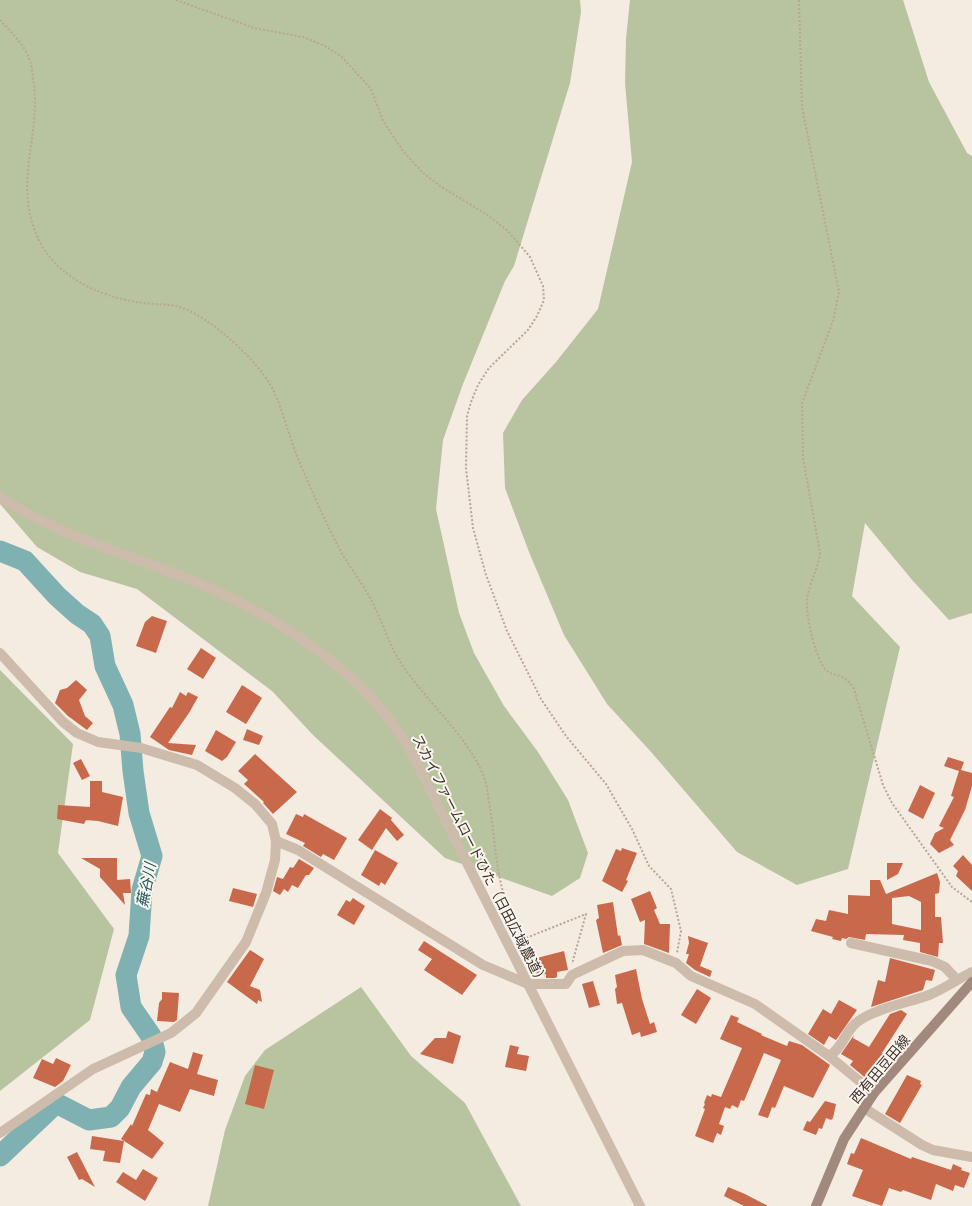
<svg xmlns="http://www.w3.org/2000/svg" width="972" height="1206" font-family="'Public Sans','Noto Sans JP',sans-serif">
  <rect width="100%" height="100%" fill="#f4ebe1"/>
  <path fill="#b8c4a0" d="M0,0H580L581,12L570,83L514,266L505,281L463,384L443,440L436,509L459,613L474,653L504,706L538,752L568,800L588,853L580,878L552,896L445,858L313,735L272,691L137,589L80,572L37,547L0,504Z
    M630,0H903L929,82L967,153L972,156V613L949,620L913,581L865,523L852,596L900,647L848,869L797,885L737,852L652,753L607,704L564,635L529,552L505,488L503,433L522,400L556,362L598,309L632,162L625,83L626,39Z
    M0,670L73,744L58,853L114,929L90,1020L0,1091Z
    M361,987L411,1056L465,1103L521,1206H208L225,1130L245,1076L265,1050Z"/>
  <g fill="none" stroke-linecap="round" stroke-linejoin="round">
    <path stroke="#7fb0b2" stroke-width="21" d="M0,551L25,561L57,596L77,614L92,624L100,636L105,666L123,705L130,734L133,771L139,813L152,856L142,890L139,936L126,975L131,1007L151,1036L155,1052L152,1062L131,1087L120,1108L111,1117L89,1120L56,1103L0,1156"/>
  </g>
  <path fill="#c8694b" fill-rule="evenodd" d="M152,616L167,621L156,653L136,646L145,622Z
    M201,648L216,658L203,679L187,669Z
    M76,680L87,690L79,700L85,716L93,723L87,730L68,716L55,703L60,690L67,688Z
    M242,685L262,698L246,724L226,712Z
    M180,692L186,696L188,692L198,697L189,713L168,743L196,745L192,755L169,750L150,737L170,707L172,708Z
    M247,729L263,736L259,745L243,740Z
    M216,730L236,742L227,757L222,761L205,751Z
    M255,754L297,792L273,814L263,803L264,802L244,784L248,780L238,771Z
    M948,757L964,762L961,770L972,773V786L965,810L950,840L954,845L939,853L930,844L935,833L944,828L939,826L954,797L951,796L959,771L944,766Z
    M81,759L90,776L82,780L73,763Z
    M90,781H102V792L123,797L118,826L98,821L86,820L84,824L57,819L58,805L90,807Z
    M920,785L935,793L923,819L908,811Z
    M380,809L392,818L391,820L404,835L397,841L386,828L372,850L358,840Z
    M296,814L303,817L304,814L347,838L334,860L323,854L321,857L303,846L305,843L286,834Z
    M622,848L637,853L626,880L628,881L622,892L602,881L616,849L621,851Z
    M375,850L398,863L385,885L381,882L379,886L361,875Z
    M963,855L972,865V891L956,876L958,871L953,866Z
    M81,858H117V880L130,879L131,893H123L125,905L100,877V869Z
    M299,859L314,868L309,875H306L298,888L292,885L288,892L284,889L280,895L273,891L277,877L283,879L290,867L293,868Z
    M887,863H903L898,874L887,880Z
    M937,873L940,882L939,893L935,894V917H941L943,943H939L938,957L920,952V943L903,940L904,935L866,934L865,940L849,937L846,939L842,938L841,941L832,939L833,937L811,931L816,919L826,921L829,910L848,914V895L870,896V880H880L886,894ZM909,896L921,902V930L892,924V898Z
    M233,888L257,894L253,907L229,901Z
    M650,891L657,908L654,910L660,924H670L669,953L644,944L645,920L640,922L631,899Z
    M353,898L365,906L354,925L337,915L346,900L350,902Z
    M613,902L618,936L620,935L622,945L603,953L596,920L599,918L597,905Z
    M688,936L708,943L700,966L712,971L710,977L695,970L686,963L689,954H686L689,943Z
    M424,941L477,975L462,995L424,970L432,959L418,950Z
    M250,950L264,959L250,986L260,990L262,1002L258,1000L257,1004L227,982Z
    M564,951L568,970L557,972V977L555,978H546V974L537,976L533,959Z
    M890,958L935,970L932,981L926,980L923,990L871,1007L878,980L885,982Z
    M636,969L642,999L650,1024L654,1022L657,1032L641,1037L640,1032L632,1035L622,1003L617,1004L615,989L617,987L615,975Z
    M593,981L600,1005L589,1008L582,984Z
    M697,989L711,998L696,1024L681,1015Z
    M162,992L179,993L177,1020L174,1022L157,1021L159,1003L162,999Z
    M839,1000L857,1010L836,1040L829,1036L824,1045L808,1034L823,1009L831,1014Z
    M901,1010L907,1014L882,1053L887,1057L868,1080L850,1065L853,1061L841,1054L854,1035L853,1038L869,1047L890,1014Z
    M731,1015L739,1018L737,1022L762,1034L761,1035L787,1046L789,1041L802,1045L830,1065L813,1098L784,1086L775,1108L772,1107L768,1118L758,1115L781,1060L764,1053L744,1101L741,1100L738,1108L732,1105L730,1109L725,1107L719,1124L724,1126L721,1135L717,1133L713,1143L695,1136L705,1109L703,1108L705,1104L704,1103L707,1095L711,1097L712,1094L721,1097L742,1048L720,1039Z
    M448,1031L461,1036L453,1064L420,1054L435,1038H446Z
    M510,1045L519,1047L517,1054L529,1056L526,1071L505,1067Z
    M193,1052L203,1055L197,1074L218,1080L214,1096L190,1089L180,1112L159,1104L148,1130L164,1143L152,1159L121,1139L131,1124L132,1126L146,1094L150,1095L151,1089L157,1092L170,1062L188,1069Z
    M56,1058L71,1065L63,1081L55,1087L33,1078L42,1059L53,1064Z
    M255,1065L274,1070L264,1109L245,1104Z
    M907,1075L921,1081L920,1084L922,1085L900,1123L885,1114Z
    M825,1101L836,1104L833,1118L831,1120L826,1118L822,1129L819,1128L816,1135L803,1130L807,1121L810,1122Z
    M92,1136L124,1141L120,1163L103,1161L105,1151L90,1149Z
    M861,1138L911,1159L912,1157L951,1170L953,1164L962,1168L961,1170L970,1173L964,1188L955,1185L953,1191L936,1184L931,1200L903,1190L901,1192L889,1188L882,1206L852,1196L863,1170L847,1164L851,1153L854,1154Z
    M77,1152L95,1187L82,1179L79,1180L67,1157Z
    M143,1169L158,1178L145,1201L116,1182L123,1172L136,1180Z
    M728,1187L745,1194L768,1206H744L724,1196Z"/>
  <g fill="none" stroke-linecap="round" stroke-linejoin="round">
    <path stroke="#b9a596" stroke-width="2" stroke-dasharray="2 2" stroke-linecap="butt" d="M176,0L254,28L303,37L325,46L341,56L371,89L383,121L403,151L422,172L440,186L486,214L508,231L530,257L543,286L544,300L537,316L528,330L489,368L478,385L471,402L467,416L466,468L473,528L486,575L507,631L541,699L566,736L606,784L632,829L649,866L671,889L681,931L677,953
      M799,0L802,107L839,292L833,321L802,403L803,458L820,553C818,569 810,582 807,598C805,613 815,657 825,669C833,678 843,671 854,689L883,785L892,803L952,887L972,902
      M0,20C11,32 25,45 30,61C32,66 32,72 33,78C43,137 9,187 42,246C62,280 104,298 143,303C156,305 169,303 182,308C211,318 256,359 271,386C283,408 289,438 299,461C311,489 323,517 337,544C346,563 360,579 370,598C380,616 386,636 396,655C420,697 470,736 485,780C488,789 488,799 490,808C497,852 496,903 526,938L586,914L572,964"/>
    <path stroke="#cdbbac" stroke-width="10" d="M0,653L63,722L77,733L98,742L141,748L197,765L235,788L255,804L272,824L276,841L275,860L266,893L246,942L196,1013L171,1033L93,1069L0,1133
      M276,841L298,850L483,965L528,984H566L572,975L623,951L643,950L676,963L691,976L755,1004L829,1056L874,1093
      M851,943L932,961L945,967L957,980
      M829,1056C843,1049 845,1029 860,1020C878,1008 907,1003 929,995C944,989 958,979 972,972
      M864,1108L922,1145L933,1150L972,1157"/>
    <path stroke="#cdbbac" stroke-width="10" d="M0,497C52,532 111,549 168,571C245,600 320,642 376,703C387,715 397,730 407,744L640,1206"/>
    <path stroke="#a18a7d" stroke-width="10" d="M816,1206L844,1139L874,1093L972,982"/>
  </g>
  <g text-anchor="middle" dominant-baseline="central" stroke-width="4" stroke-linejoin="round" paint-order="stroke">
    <g font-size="14" fill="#3b302b" stroke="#fbf5ee">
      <text transform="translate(480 860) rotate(63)">スカイファームロードひた（日田広域農道）</text>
      <text transform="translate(880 1069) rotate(-50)">西有田豆田線</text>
    </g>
    <g font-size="15" font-style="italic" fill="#1f5a5e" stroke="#fbf5ee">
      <text transform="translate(146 885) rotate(-79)">蕪谷川</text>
    </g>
  </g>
</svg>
